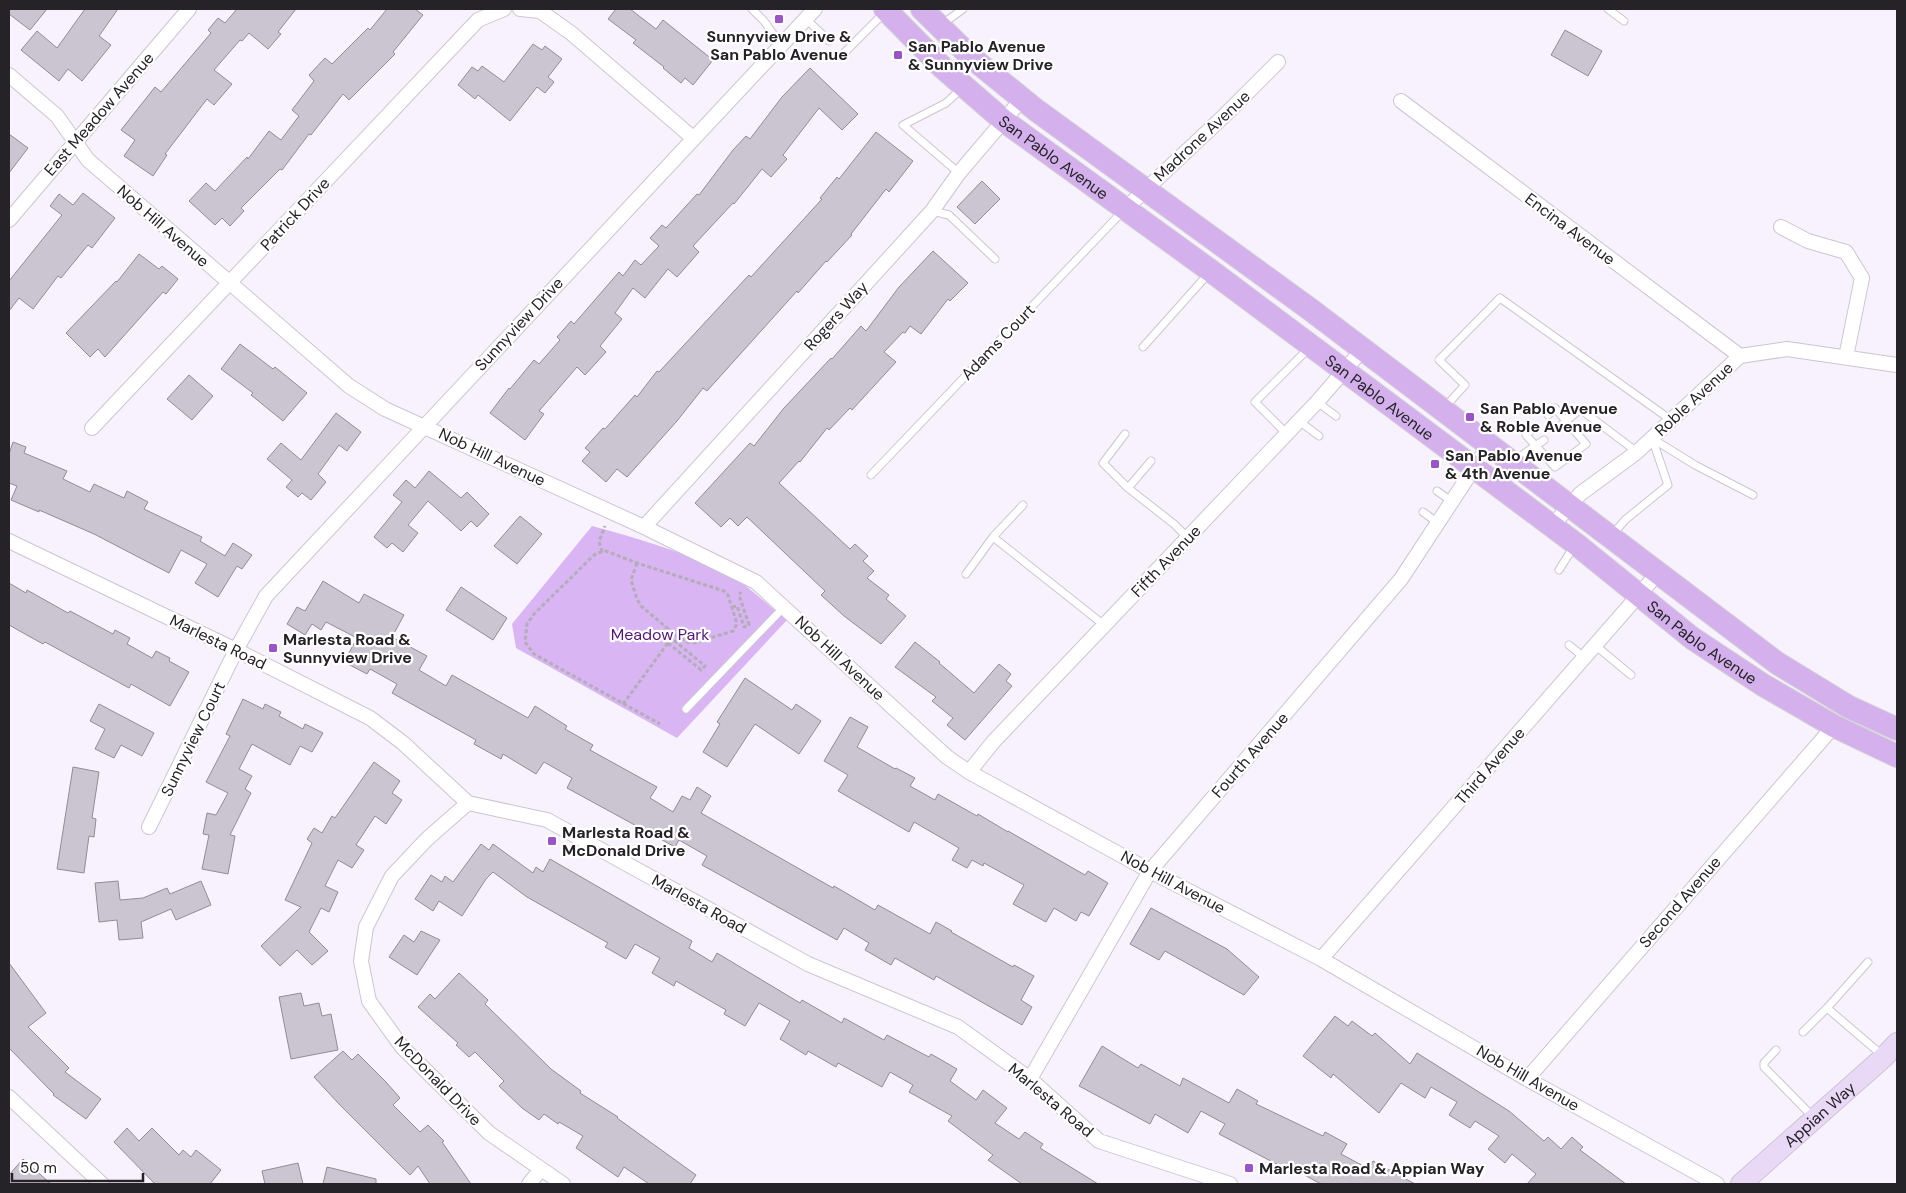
<svg xmlns="http://www.w3.org/2000/svg" width="1906" height="1193" font-family="'DM Sans',sans-serif">
  <rect width="100%" height="100%" fill="#f8f2fe"/>
  <path fill="#d9b5f4" d="M592,526C633,537 681,551 719,569C744,581 765,603 787,620L677,738L516,648L512,624Z"/>
  <path fill="#cbc5d1" stroke="#928c97" d="M9,9H47L30,30L9,14Z
    M85,9H118L99,36L111,45L82,81L68,69L59,81L21,50L37,31L57,48Z
    M237,9H296L278,32L281,34L268,49L249,33L242,41L240,40L214,70L232,84L214,105L207,99L165,154L167,155L153,176L124,156L135,140L121,130L155,87L161,92L211,33L208,30L218,18L225,23Z
    M387,9H415L423,15L393,52L395,54L349,100L343,94L311,135L309,134L282,170L280,169L241,208L244,211L230,226L222,218L215,225L189,201L206,183L215,191L247,157L248,159L269,131L281,140L299,116L292,110L314,81L309,75L325,58L332,64L368,28L370,30Z
    M616,9H630L656,29L663,20L713,60L693,85L685,78L681,83L663,68L664,67L633,43L636,40L608,19Z
    M1565,30L1602,51L1588,76L1551,55Z
    M533,44L542,50L545,46L562,59L548,77L554,82L545,93L537,87L510,121L478,95L475,99L458,85L472,67L478,71L482,66L504,82Z
    M810,68L858,114L842,130L819,108L783,155L787,159L771,177L762,169L734,204L733,203L693,246L699,252L677,277L668,269L645,298L633,288L615,313L622,319L600,346L606,352L585,375L577,367L539,411L544,414L525,440L490,413L509,388L510,389L534,360L539,364L560,340L557,337L571,321L574,324L619,272L623,276L635,260L641,265L659,246L650,238L662,225L666,228L697,194L699,195L733,150L746,136L750,139L782,97Z
    M876,132L913,161L889,192L886,189L851,234L852,235L827,262L826,261L798,293L797,291L707,391L703,388L677,421L627,477L617,469L606,482L582,461L590,452L585,448L603,428L605,429L635,395L637,397L657,371L659,372L749,275L751,277L822,199L820,198L837,177L839,179Z
    M9,134L28,148L9,173Z
    M982,181L1000,199L975,224L957,207Z
    M83,193L115,218L92,248L88,245L61,278L58,276L33,309L19,298L9,311V281L62,215L50,206L59,194L73,205Z
    M933,251L968,283L950,301L948,299L921,334L910,326L905,333L903,332L884,352L896,362L852,410L850,408L829,430L827,428L800,462L799,461L779,483L850,549L855,544L868,556L863,561L874,571L867,578L889,595L886,599L906,616L881,644L844,616L821,595L825,591L747,517L738,526L730,518L721,527L695,503L750,443L754,446L784,408L831,358L832,359L861,326L866,331L899,287Z
    M139,254L159,269L162,266L178,279L166,294L163,292L105,357L98,349L90,357L66,333L116,281L117,282Z
    M240,344L273,369L275,367L307,393L283,421L251,395L253,393L221,369Z
    M189,375L213,396L192,420L167,399Z
    M336,413L361,432L347,451L339,445L318,474L326,482L311,500L302,493L298,497L286,487L292,480L267,459L281,443L301,460Z
    M13,442L26,447L24,453L67,471L63,479L90,492L94,484L124,498L127,491L148,502L144,509L202,537L200,541L225,556L233,543L252,555L242,569L237,566L218,597L195,583L207,564L181,550L169,573L94,534L39,510V512L11,500L17,486L9,483V454Z
    M429,471L461,498L467,492L489,514L477,527L471,521L461,531L428,501L408,525L418,533L403,552L392,543L387,548L374,537L402,502L393,495L406,480L415,488Z
    M520,516L542,534L517,564L494,546Z
    M323,581L359,603L364,594L404,615L392,637L427,656L419,670L446,686L452,675L528,718L535,706L567,726L565,729L593,745L590,750L657,787L650,798L673,812L682,796L690,800L697,787L711,796L701,813L833,888L834,886L875,910L878,905L930,934L936,922L952,931L951,932L1013,967L1014,965L1034,976L1021,1000L1032,1007L1022,1025L936,976L934,980L895,958L891,965L865,950L869,943L844,928L837,940L702,865L707,856L679,840L675,847L567,788L572,778L544,762L536,774L503,754L501,759L474,744L476,740L392,693L397,684L370,669L367,674L344,662L357,638L326,622L321,630L312,624L305,635L287,624L297,607L305,611Z
    M9,583L26,593L27,590L68,613L70,611L113,634L115,630L130,638L127,644L152,658L156,651L170,658L169,661L189,672L170,706L131,684L129,688L45,642L43,644L9,625Z
    M461,587L507,618L493,640L446,610Z
    M915,642L940,662L939,663L974,693L999,664L1011,674L1006,681L1012,686L965,740L947,725L953,718L932,701L936,697L895,667Z
    M745,678L792,710L796,704L821,721L799,754L755,724L727,767L703,752L720,724L717,722Z
    M243,699L263,709L265,704L281,712L279,716L303,729L305,724L323,733L312,752L300,746L290,765L252,744L239,769L252,776L245,789L251,793L230,835L235,836L228,874L202,869L209,835L203,834L207,813L216,815L228,793L206,782L230,736L226,734Z
    M99,704L154,733L142,756L121,745L114,758L95,749L105,729L90,721Z
    M850,717L868,727L857,747L895,769L896,768L915,778L910,786L935,800L938,794L977,816L978,814L1008,832V831L1085,875L1088,871L1108,883L1089,916L1081,912L1076,921L1054,908L1046,922L1013,904L1024,885L984,863L983,866L972,860L967,868L952,860L959,848L914,822L909,832L838,791L848,775L824,761Z
    M374,762L400,781L392,793L402,800L386,824L375,816L356,845L364,850L352,868L338,860L325,886L338,892L329,912L321,908L309,932L328,951L312,965L297,950L280,966L261,946L301,907L285,900L312,843L307,839L314,828L322,833L332,816L335,818Z
    M73,767L99,772L92,818L96,819L94,837L89,836L84,873L57,869Z
    M481,844L489,850L493,844L533,873L536,867L543,872L550,859L692,941L689,948L712,962L717,953L800,1003L802,1000L842,1023L844,1018L884,1040L887,1035L929,1057L931,1054L957,1069L950,1081L976,1100L983,1090L1007,1108L995,1123L1019,1139L1025,1132L1043,1144L1040,1148L1098,1184H1022L988,1160L993,1155L948,1121L952,1116L909,1092L913,1085L890,1072L882,1087L838,1063L836,1067L808,1051L806,1055L780,1039L790,1021L759,1003L745,1026L724,1014L726,1010L676,981L674,986L652,973L660,958L635,944L626,959L605,947L608,943L527,897L493,872L486,879L462,916L439,901L433,911L415,899L431,875L442,882L445,876L453,882Z
    M118,881L120,900L143,898L167,888L170,894L201,881L211,905L176,920L171,909L141,922L143,938L119,940L117,920L99,922L95,883Z
    M1151,908L1227,949L1259,977L1244,995L1165,951L1159,960L1130,944Z
    M421,931L440,940L417,975L389,957L404,935L414,942Z
    M9,963L46,1013L28,1027L69,1068L65,1072L101,1099L86,1119L53,1095L54,1094L9,1048Z
    M459,973L488,1000L485,1004L551,1069L581,1091L580,1093L618,1117L617,1118L696,1175L690,1184H649L624,1167L618,1177L576,1148L583,1136L559,1122L558,1124L544,1114L539,1120L522,1108L499,1086L504,1081L475,1052L469,1057L456,1045L458,1043L418,1007L430,994L435,999Z
    M301,993L304,1006L319,1003L322,1016L331,1014L338,1050L291,1059L279,997Z
    M1335,1016L1348,1026L1352,1021L1372,1036L1375,1033L1410,1064L1417,1053L1509,1111L1544,1141L1548,1137L1561,1149L1572,1137L1583,1147L1580,1150L1626,1184H1527L1536,1174L1512,1154L1505,1163L1488,1149L1499,1136L1475,1121L1470,1128L1449,1115L1457,1102L1431,1087L1425,1098L1401,1083L1379,1113L1333,1074L1331,1078L1303,1056Z
    M1102,1046L1138,1068L1141,1064L1180,1086L1183,1078L1229,1103L1237,1089L1258,1101L1256,1104L1323,1136L1325,1132L1347,1144L1341,1154L1369,1169L1373,1161L1415,1184H1321L1288,1166L1286,1169L1219,1134L1225,1124L1201,1111L1188,1133L1155,1114L1150,1124L1079,1086Z
    M343,1051L352,1060L358,1054L386,1082L400,1098L393,1105L420,1132L428,1125L444,1141L442,1142L471,1184H430L418,1166L410,1175L339,1104L314,1077Z
    M127,1128L139,1141L152,1128L179,1155L183,1150L191,1157L196,1150L221,1170L210,1184H155L114,1142Z
    M23,1159L51,1184H9V1175Z
    M298,1163L303,1184H265L262,1171Z
    M327,1167L376,1179V1184H323Z"/>
  <g fill="none" stroke-linecap="round" stroke-linejoin="round">
    <defs>
      <path id="lane" d="M752,9L764,21L781,45
        M1608,9L1624,21
        M806,19L829,41
        M941,25L963,9
        M843,54L885,12
        M959,173L903,125L946,103L961,89
        M932,211L949,215L995,259
        M1143,347L1209,273
        M1317,402L1336,416
        M1445,407L1465,385L1439,360L1500,298L1671,420
        M1299,421L1319,436
        M1533,428L1526,435L1555,467L1586,444L1555,408L1548,415
        M1558,428L1580,409L1637,452
        M1125,434L1103,463L1128,488
        M1287,434L1255,402L1309,348
        M1653,439L1695,465L1753,495
        M1515,460L1544,440
        M1151,461L1128,488L1174,524L1188,538
        M871,475L1123,211
        M1437,491L1451,501
        M1023,505L993,537L1104,625
        M1423,512L1438,523
        M1613,534L1625,520L1668,485L1652,438
        M1559,570L1574,546
        M966,574L993,537
        M1569,645L1585,658
        M1596,646L1631,675
        M686,709L784,607
        M1827,1008L1868,962
        M1803,1032L1827,1008L1882,1055
        M1776,1050L1764,1063V1067L1814,1118"/>
      <path id="street" d="M520,9L540,11L571,33L693,138
        M9,75L57,116L88,160L349,386L385,409L644,527L756,582L947,757L969,772L1150,871L1321,959L1527,1079L1717,1184
        M1401,101L1740,356
        M1125,209L1224,116L1278,62
        M9,220L189,9
        M1781,227L1808,241L1846,252L1862,278L1846,357
        M92,428L478,20L504,9
        M1552,526L1580,494L1637,452L1740,356L1787,349L1897,365
        M644,527L932,211L959,173L1022,99
        M9,541L236,650L370,718L403,743L468,803L547,820L808,964L958,1027L1030,1079L1099,1141L1230,1184
        M969,772L994,741L1317,402L1363,349
        M468,803L427,839L392,876L366,927L361,961L369,1001L402,1047L489,1133L563,1184
        M149,827L236,650L266,596L815,9
        M1321,959L1658,573
        M1030,1079L1150,871L1401,579L1489,445
        M1527,1079L1834,726
        M9,1097L102,1184
        M529,1184L541,1169"/>
      <g id="secondary">
        <path id="s1" d="M1741,1184L1884,1057L1897,1043"/>
      </g>
      <g id="primary">
        <path id="s2" d="M885,9L943,68L1004,121L1211,271L1576,544L1692,638L1763,685L1834,726L1897,756"/>
        <path d="M922,9L972,58L1036,110L1311,310L1777,663L1849,707L1897,729"/>
      </g>
    </defs>
    <use href="#lane" stroke="#ccc5d2" stroke-width="9"/>
    <use href="#street" stroke="#ccc5d2" stroke-width="16"/>
    <use href="#secondary" stroke="#ccc5d2" stroke-width="22"/>
    <use href="#primary" stroke="#d4d3d4" stroke-width="24"/>
    <path stroke="#b2adb7" stroke-width="3" stroke-dasharray="4 2.5" stroke-linecap="butt" d="M602,552L599,541L605,526
      M637,563L631,580L637,599L641,606L678,637L687,642L694,643L733,631L737,624L728,595L724,591L637,563L606,551L597,553L592,557L534,614L527,624L525,642L534,654L660,724
      M732,607L737,606L744,627L749,625L739,595L741,592
      M668,643L701,670L705,666L669,636L672,632
      M623,704L668,643L659,635L666,627"/>
    <use href="#lane" stroke="#fff" stroke-width="7"/>
    <use href="#street" stroke="#fff" stroke-width="14"/>
    <use href="#secondary" stroke="#e9d8f6" stroke-width="20"/>
    <use href="#primary" stroke="#d4b1ec" stroke-width="22"/>
  </g>
  <g fill="#9b54c8" stroke="#fff" stroke-width="2">
    <rect x="774" y="14" width="10" height="10" rx="2.5"/>
    <rect x="893" y="50" width="10" height="10" rx="2.5"/>
    <rect x="1465" y="412" width="10" height="10" rx="2.5"/>
    <rect x="1430" y="459" width="10" height="10" rx="2.5"/>
    <rect x="268" y="643" width="10" height="10" rx="2.5"/>
    <rect x="547" y="836" width="10" height="10" rx="2.5"/>
    <rect x="1244" y="1163" width="10" height="10" rx="2.5"/>
  </g>
  <g text-anchor="middle" dominant-baseline="central" stroke-width="4.5" stroke-linejoin="round" paint-order="stroke">
    <g font-size="16" font-weight="bold" fill="#262328" stroke="#fff" text-anchor="start">
      <text x="779" y="36" text-anchor="middle">Sunnyview Drive &amp;<tspan x="779" dy="18">San Pablo Avenue</tspan></text>
      <text x="908" y="46">San Pablo Avenue<tspan x="908" dy="18">&amp; Sunnyview Drive</tspan></text>
      <text x="1480" y="408">San Pablo Avenue<tspan x="1480" dy="18">&amp; Roble Avenue</tspan></text>
      <text x="1445" y="455">San Pablo Avenue<tspan x="1445" dy="18">&amp; 4th Avenue</tspan></text>
      <text x="283" y="639">Marlesta Road &amp;<tspan x="283" dy="18">Sunnyview Drive</tspan></text>
      <text x="562" y="832">Marlesta Road &amp;<tspan x="562" dy="18">McDonald Drive</tspan></text>
      <text x="1259" y="1168">Marlesta Road &amp; Appian Way</text>
    </g>
    <g font-size="16" fill="#262328" stroke="#fff">
      <text transform="translate(99 114) rotate(-49)">East Meadow Avenue</text>
      <text transform="translate(1202 136) rotate(-43)">Madrone Avenue</text>
      <text stroke="none"><textPath href="#s2" startOffset="225">San Pablo Avenue</textPath></text>
      <text transform="translate(295 214) rotate(-47)">Patrick Drive</text>
      <text transform="translate(163 226) rotate(41)">Nob Hill Avenue</text>
      <text transform="translate(1570 229) rotate(37)">Encina Avenue</text>
      <text transform="translate(836 316) rotate(-48)">Rogers Way</text>
      <text transform="translate(519 324) rotate(-47)">Sunnyview Drive</text>
      <text transform="translate(998 342) rotate(-46)">Adams Court</text>
      <text stroke="none"><textPath href="#s2" startOffset="630">San Pablo Avenue</textPath></text>
      <text transform="translate(1694 399) rotate(-43)">Roble Avenue</text>
      <text transform="translate(492 457) rotate(25)">Nob Hill Avenue</text>
      <text transform="translate(1166 561) rotate(-46)">Fifth Avenue</text>
      <text transform="translate(218 642) rotate(26)">Marlesta Road</text>
      <text stroke="none"><textPath href="#s2" startOffset="1035">San Pablo Avenue</textPath></text>
      <text transform="translate(840 658) rotate(43)">Nob Hill Avenue</text>
      <text transform="translate(193 739) rotate(-64)">Sunnyview Court</text>
      <text transform="translate(1250 755) rotate(-49)">Fourth Avenue</text>
      <text transform="translate(1490 766) rotate(-49)">Third Avenue</text>
      <text transform="translate(1173 882) rotate(28)">Nob Hill Avenue</text>
      <text transform="translate(1680 902) rotate(-49)">Second Avenue</text>
      <text transform="translate(699 904) rotate(29)">Marlesta Road</text>
      <text transform="translate(1528 1078) rotate(30)">Nob Hill Avenue</text>
      <text transform="translate(438 1081) rotate(46)">McDonald Drive</text>
      <text transform="translate(1051 1100) rotate(40)">Marlesta Road</text>
      <text stroke="none"><textPath href="#s1" startOffset="105">Appian Way</textPath></text>
    </g>
    <g font-size="16" fill="#541676" stroke="#fff">
      <text x="660" y="634">Meadow Park</text>
    </g>
  </g>
  <rect width="1906" height="1193" fill="none" stroke="#262328" stroke-width="20"/>
  <path d="M12 1173v8h131v-8" fill="none" stroke="#262328" stroke-width="2.5"/>
  <text x="20" y="1173" font-size="15" fill="#262328" stroke="#ffffff" stroke-width="4" paint-order="stroke">50 m</text>
</svg>
